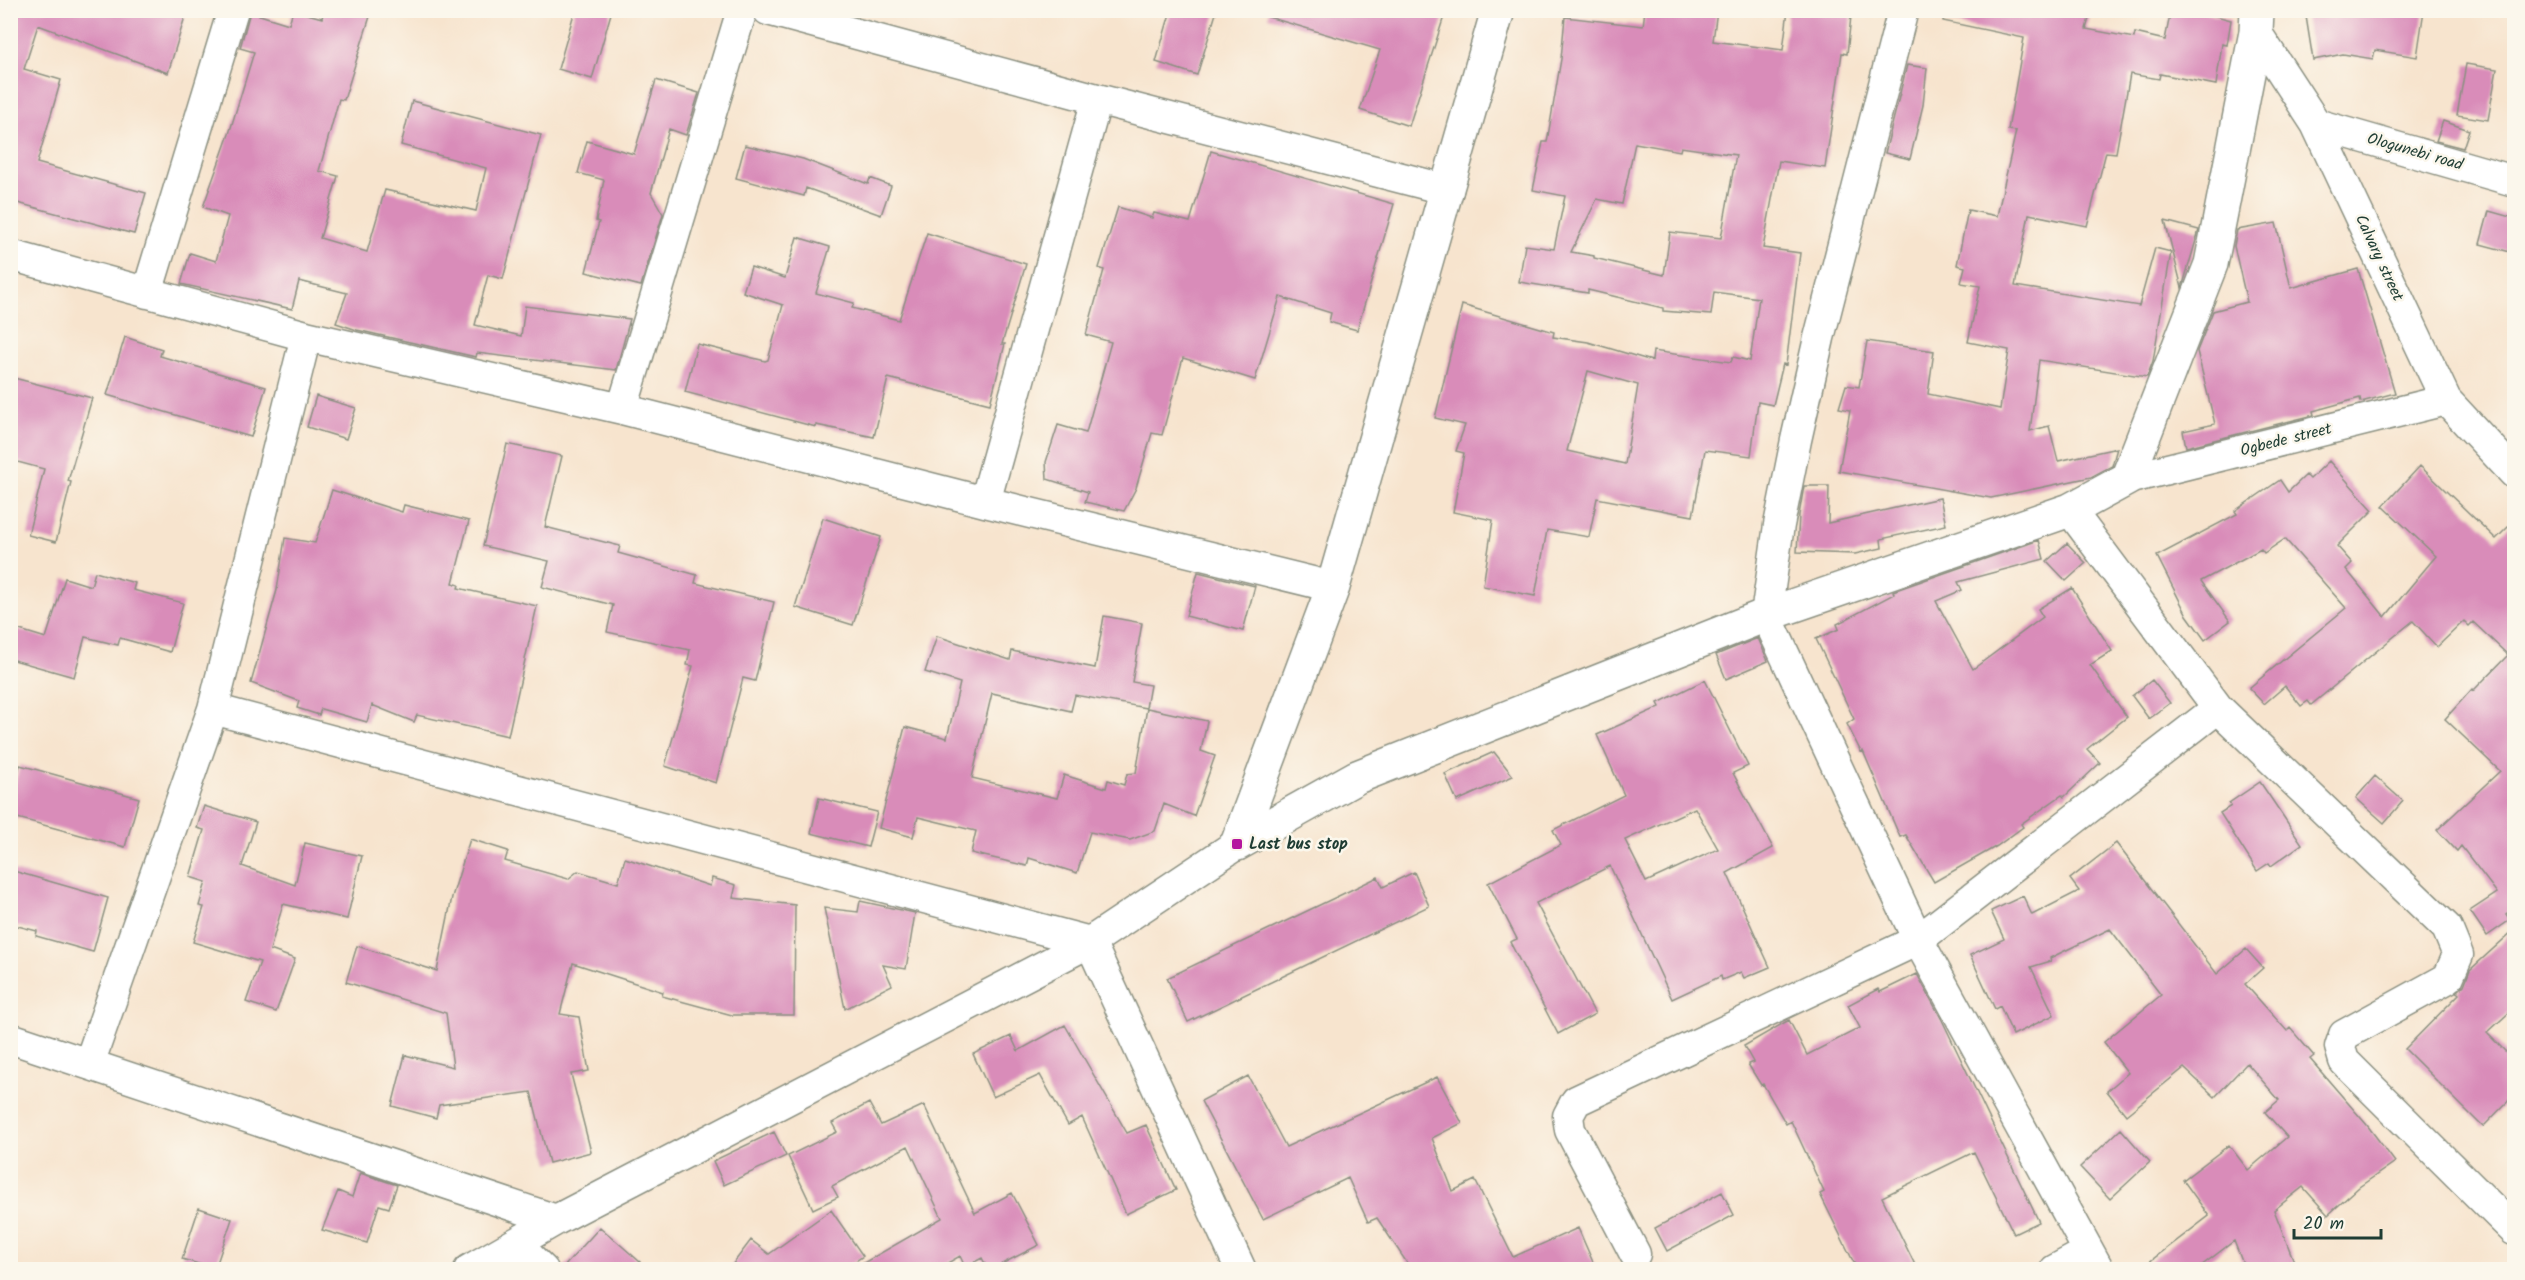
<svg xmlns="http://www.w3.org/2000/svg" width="2525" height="1280" font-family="Kalam,sans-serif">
  <rect width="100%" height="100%" fill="#fbf7ec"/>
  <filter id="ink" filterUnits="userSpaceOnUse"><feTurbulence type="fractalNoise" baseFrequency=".0167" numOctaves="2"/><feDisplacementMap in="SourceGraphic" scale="12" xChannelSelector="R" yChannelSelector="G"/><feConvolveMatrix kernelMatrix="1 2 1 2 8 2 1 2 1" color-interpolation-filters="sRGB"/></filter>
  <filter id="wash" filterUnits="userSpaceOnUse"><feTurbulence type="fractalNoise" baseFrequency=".008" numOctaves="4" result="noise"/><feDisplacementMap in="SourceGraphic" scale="24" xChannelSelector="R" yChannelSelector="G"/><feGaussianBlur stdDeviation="1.35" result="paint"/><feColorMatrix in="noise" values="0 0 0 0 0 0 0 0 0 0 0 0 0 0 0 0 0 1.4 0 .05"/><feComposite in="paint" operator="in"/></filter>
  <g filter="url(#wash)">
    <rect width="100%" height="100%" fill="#f7e4ce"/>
    <g id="blocks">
      <path fill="#d98cb9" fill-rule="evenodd" d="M10,10H187L168,73L38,25L24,69L61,80L37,163L146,193L134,234L10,201Z
        M293,10L322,18L324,10H372L344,100L339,99L319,171L338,176L320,238L367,252L385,190L476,211L486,168L401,145L412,101L541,135L503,279L488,275L475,325L521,336L525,306L630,319L616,370L477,353L476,357L357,330L336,323L347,293L299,281L292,309L181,284L190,253L216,261L228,216L203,207L229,134L254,52L240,48L250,12L289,24Z
        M575,10H612L592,79L558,69Z
        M1171,10H1217L1197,75L1156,62Z
        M1269,10H1446L1409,126L1360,110L1380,50L1268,17Z
        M1645,10H1717L1713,41L1783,50L1788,10L1851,16L1847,54L1842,53L1825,168L1779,161L1763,248L1800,253L1786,365L1783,364L1773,405L1758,402L1751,456L1705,450L1693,516L1597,498L1589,537L1547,530L1535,596L1483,586L1493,520L1453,512L1464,453L1456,451L1465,425L1435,418L1462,305L1554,332L1553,337L1588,342L1652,361L1653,351L1731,362L1733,357L1750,361L1759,298L1714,292L1711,315L1663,311V308L1588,290V293L1519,282L1525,245L1554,249L1565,196L1533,190L1543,142H1547L1561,59L1565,17L1643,26ZM1635,143L1680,151L1681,147L1736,155L1721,238L1670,232L1664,275L1594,258V256L1571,252L1597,199L1622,204ZM1588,371L1638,385L1625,464L1567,451Z
        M1944,10H2072L2090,15L2086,29L2134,38L2135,33L2165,40L2171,10H2194L2231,20L2227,45L2222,44L2216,85L2160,74L2159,79L2130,74L2116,153L2106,152L2087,226L2029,214L2015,286L2139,306L2155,248L2171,252L2153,361L2147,377L2039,360L2030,431L2049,426L2058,461L2117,448L2112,466L2091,477L1991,498L1839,471L1850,410L1839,408L1846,385L1859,387L1867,341L1934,351L1928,394L2000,409L2009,350L1968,342L1980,286L1961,283L1965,267L1957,265L1968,210L1997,216L2016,131L2008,130L2024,38L1943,21Z
        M2305,10H2424L2417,57L2375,50L2373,59L2343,54L2313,60Z
        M2466,64L2497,69L2488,120L2457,115Z
        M1907,65L1927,68L1923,105L1910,159L1885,153Z
        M656,80L699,93L686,135L669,129L651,193L663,214L641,286L586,272L599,222L596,221L604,180L578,173L587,141L634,154Z
        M2443,121L2469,130L2463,148L2436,141Z
        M745,145L803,159L868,184L870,178L891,186L881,215L806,188L804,196L736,178Z
        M1211,151L1394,204L1357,330L1329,322L1331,313L1280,297L1255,380L1183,358L1162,435L1152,433L1136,488L1124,511L1085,502L1088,492L1047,479L1046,462L1058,425L1086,433L1111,342L1086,335L1104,270L1099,268L1118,207L1152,218L1154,213L1190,222Z
        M2489,211L2514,218V253L2480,244Z
        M2165,221L2199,230L2182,288Z
        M2276,223L2291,288L2358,269L2395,393L2361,402L2360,398L2313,411L2314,415L2186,447L2183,431L2215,424L2197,351L2213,311L2247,302L2234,246L2237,230Z
        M927,233L1026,264L1002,344H1005L990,404L888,378L874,437L816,425V427L685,392L697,344L765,361L768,360L783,305L743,292L751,267L785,278L797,237L830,247L816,293L854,303L852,308L899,320Z
        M125,337L162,349L160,356L266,387L251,437L107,395Z
        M10,377L92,398L68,481L71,482L56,542L28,535L44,469L10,460Z
        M316,396L356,408L346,439L307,427Z
        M507,444L562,456L545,527L620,546L618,553L697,575L695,583L774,602L755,681L743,678L716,783L665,766L693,666L687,665L690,650L607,632L613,605L542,587L549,561L483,546Z
        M2329,461L2373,510L2337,546L2352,563L2346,569L2385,617L2436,556L2383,506L2420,466L2496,539L2514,521V915L2511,910L2506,914L2510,920L2487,936L2470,911L2497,893L2461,846L2457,851L2437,830L2500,771L2445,719L2472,689L2473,691L2508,655L2473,622L2469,626L2464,621L2437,647L2413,621L2311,705L2308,701L2301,706L2285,686L2264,704L2249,688L2346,608L2285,539L2264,553L2261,549L2201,581L2230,621L2205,640L2187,615L2157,556L2237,514L2235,511L2280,480L2288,492L2306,475L2310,479Z
        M1804,486H1829L1828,523L1940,498L1946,525L1881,539L1882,548L1855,554L1797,552L1799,515Z
        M332,490L402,512L404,505L469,521L453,583L459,585L458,588L537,606L508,736L417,715L414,722L372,705L367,722L321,709L319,715L297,708L299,701L251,683L277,590L285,538L315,543Z
        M823,518L881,537L853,625L795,607Z
        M2039,540L2044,559L1958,582L1962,590L1936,601L1973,669L2043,617L2038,609L2072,588L2112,651L2090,665L2127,717L2087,749L2100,763L2064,797L2062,795L2021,824L2023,827L1997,846L1934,882L1906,835L1900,837L1863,751L1861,752L1847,724L1854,719L1816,639L1839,629L1837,624L1894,594L1893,591Z
        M2067,543L2086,563L2066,581L2047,561Z
        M95,572L135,583L133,590L183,603L170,652L120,638L118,645L85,637L74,677L10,659V627L46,638L65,578L91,586Z
        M1198,572L1255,586L1243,631L1186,616Z
        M1104,616L1142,623L1132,682L1150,685L1146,708L1075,695L1071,711L992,693L972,778L1057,798L1064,775L1106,788L1108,780L1124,785L1127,774L1136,773L1147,708L1207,721L1201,751L1215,756L1194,816L1164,804L1155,831L1130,840L1090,832L1077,873L1029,858L1027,866L971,853L976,831L918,817L913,837L879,828L905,727L947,738L960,683L925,672L937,636L1010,660L1012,651L1095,668Z
        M1758,638L1768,661L1726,679L1716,655Z
        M1705,680L1748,766L1733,773L1773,848L1727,873L1770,967L1744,978L1741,972L1722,980L1721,976L1672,999L1610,866L1536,903L1595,1014L1558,1034L1510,942L1517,939L1488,883L1561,845L1553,830L1624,795L1597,735L1660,707L1658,703ZM1695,808L1718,849L1646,882L1625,840Z
        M2152,680L2170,703L2149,719L2132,696Z
        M1494,752L1513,776L1457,801L1445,774Z
        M20,765L139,798L125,847L10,816V799Z
        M2375,776L2403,801L2384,823L2356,798Z
        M2260,782L2302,844L2271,866L2269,863L2257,871L2220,813L2231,806L2229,803Z
        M819,798L877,812L868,847L811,833Z
        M204,806L256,822L242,866L295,885L305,843L362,856L347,919L283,904L270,950L295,959L276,1012L246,1002L260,962L193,942L204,907L199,906L206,882L190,877L204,830L197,828Z
        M470,839L508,851L505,861L568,879L578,871L618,883L625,858L710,886L712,878L736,885L733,898L795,905L794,1015H732L662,996L663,992L573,963L560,1014L579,1017L589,1071L571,1074L591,1152L549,1163L531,1092L439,1105L436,1118L392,1106L405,1055L453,1067L446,1013L346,982L357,946L437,971L452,897Z
        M2116,843L2217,974L2246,949L2263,968L2245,984L2287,1031L2290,1028L2314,1056L2310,1059L2367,1125L2395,1162L2359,1187L2328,1215L2303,1187L2274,1210L2297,1269H2245L2234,1241L2197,1269H2140L2209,1216L2183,1180L2229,1145L2248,1170L2287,1137L2265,1112L2279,1100L2247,1063L2215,1097L2184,1068L2126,1115L2107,1091L2128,1073L2104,1042L2161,995L2110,929L2050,958L2051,961L2031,967L2054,1015L2013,1035L2000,1006L1995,1009L1970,955L2004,939L1991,911L2023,896L2032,915L2079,891L2070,879Z
        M10,870L108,898L93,952L36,936L37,931L10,924Z
        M1414,872L1429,906L1188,1022L1167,978L1378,877L1383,887Z
        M860,901L915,913L906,969L883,965L892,985L845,1009L824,908L858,912Z
        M2514,930V1008L2487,1033L2514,1060V1095L2483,1127L2405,1049L2459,994L2457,992L2464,985L2470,970Z
        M1917,974L1942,1020L2039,1222L2014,1234L1974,1152L1882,1197L1917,1269H1857L1820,1194L1824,1192L1791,1121L1786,1124L1763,1084L1761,1085L1748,1064L1753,1062L1744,1046L1789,1020L1807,1055L1860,1028L1848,1005L1878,989L1880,992Z
        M1065,1025L1127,1133L1146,1125L1176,1190L1126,1214L1082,1117L1068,1125L1040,1075L993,1097L973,1054L1011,1036L1018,1051Z
        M1248,1076L1286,1147L1437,1077L1462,1123L1432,1138L1453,1191L1475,1180L1513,1257L1578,1228L1596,1269H1411L1377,1218L1368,1222L1348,1178L1263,1219L1201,1101Z
        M869,1103L881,1125L924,1105L975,1213L1012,1193L1039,1245L992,1269H988L982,1258L965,1267L960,1256L937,1269H853L942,1218L908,1146L832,1186L838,1197L813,1209L788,1156L837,1132L832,1123Z
        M2121,1129L2150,1162L2110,1199L2080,1167Z
        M774,1132L786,1156L724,1185L713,1161Z
        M360,1173L397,1185L389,1208L379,1205L367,1243L322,1230L338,1191L352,1197Z
        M1722,1192L1734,1215L1667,1251L1655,1228Z
        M199,1208L232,1219L215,1269L182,1259Z
        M831,1210L863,1256L844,1269H729L751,1240L769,1254Z
        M600,1227L623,1247L648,1269H562Z"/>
    </g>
  </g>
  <g filter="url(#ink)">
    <use href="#blocks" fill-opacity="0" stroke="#8b9081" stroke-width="1.5"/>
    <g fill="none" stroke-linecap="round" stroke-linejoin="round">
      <defs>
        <path id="street" d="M768,10L1097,99L1448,190
          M1903,10L1819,338L1796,440L1779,525L1766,615L1918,940L2099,1270
          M2256,32L2316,124L2446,400L2514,473
          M2316,124L2514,181
          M10,255L306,336L622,409L985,502L1333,587
          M147,293L233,10
          M622,409L742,10
          M2127,479L2446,400
          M985,502L1097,99
          M2070,510L2218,708L2447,928L2458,955L2448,978L2344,1035L2340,1047L2344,1061L2514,1230
          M213,709L1090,942L1241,1270
          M10,1038L556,1220
          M89,1064L213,709L306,336
          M516,1244L543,1270
          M1635,1254L1570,1130L1568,1116L1576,1101L1918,940L2218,708
          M469,1270L556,1220L1090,942L1237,844
          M2055,1270L2088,1252"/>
        <path id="secondary" d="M1237,844L1357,777L1766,615L2070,510L2127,479L2211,264L2256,32L2257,10
          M1237,844L1333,587L1498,10"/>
      </defs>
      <use href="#street" stroke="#8b9081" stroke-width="33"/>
      <use href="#secondary" stroke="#8b9081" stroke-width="36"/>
      <use href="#street" stroke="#fff" stroke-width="30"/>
      <use href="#secondary" stroke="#fff" stroke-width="33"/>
    </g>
  </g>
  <rect fill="#b5179e" stroke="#fbf7ec" stroke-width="2" x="1231" y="838" width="12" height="12" rx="3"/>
  <g text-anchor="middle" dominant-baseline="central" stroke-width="5" stroke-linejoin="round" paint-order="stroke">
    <g font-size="16" fill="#1f3d34" stroke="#fbf7ec">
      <text transform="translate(2415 152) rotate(16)">Ologunebi road</text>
      <text transform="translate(2379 258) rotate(65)">Calvary street</text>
      <text transform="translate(2286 440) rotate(-14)">Ogbede street</text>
    </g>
    <g font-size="16" font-weight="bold" fill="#1f3d34" stroke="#fbf7ec" text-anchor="start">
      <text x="1249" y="844">Last bus stop</text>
    </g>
  </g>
  <rect width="2525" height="1280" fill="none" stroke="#fbf7ec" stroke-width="36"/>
  <path d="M2294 1229v9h87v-9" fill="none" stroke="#1f3d34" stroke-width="3"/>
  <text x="2303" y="1229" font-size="18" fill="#1f3d34" stroke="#fbf7ec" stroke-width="4.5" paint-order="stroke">20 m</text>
</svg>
